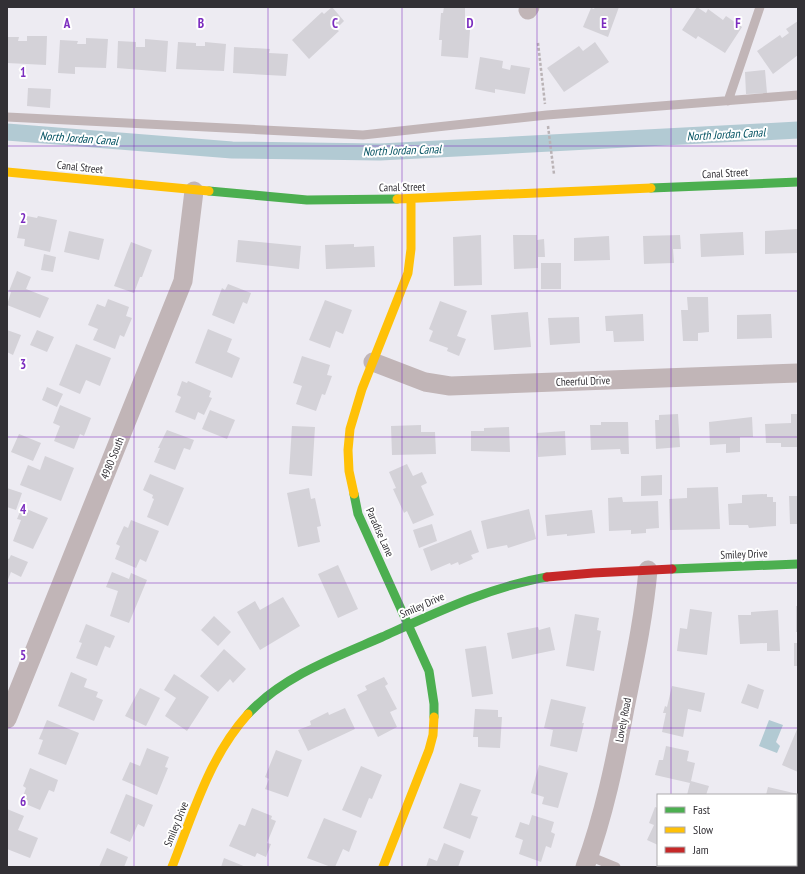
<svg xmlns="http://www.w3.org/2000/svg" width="805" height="874" font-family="'PT Sans Narrow',sans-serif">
  <rect width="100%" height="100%" fill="#edebf2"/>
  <path fill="#b2cad3" d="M769,720L783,725L776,742L780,746L777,753L759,746Z"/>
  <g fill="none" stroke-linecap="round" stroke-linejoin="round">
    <path stroke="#b2cad3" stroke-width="17" d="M7,132L232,150L380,152L798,130"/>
  </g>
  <path fill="#d4d2d8" d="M332,7L344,21L336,29L339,31L309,59L292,40L322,12L324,14Z
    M444,7H465V17H468L467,30H470L468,58L441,56L442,40H439L441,13H443Z
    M595,7H619L608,37L583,27L591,8L594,9Z
    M697,7L706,13L708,9L723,20L726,16L742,27L725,53L698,36L696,39L682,30Z
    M798,21V55L773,74L757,51L780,35L782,38L789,33L786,29Z
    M27,36H47L46,65L7,63V37H19L18,41H27Z
    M86,38L108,39L106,68L75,67V74L58,73L60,40L78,41L77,44H86Z
    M145,39L168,41L166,72L117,68L118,41L136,42V47H145Z
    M178,42L196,43V46H205V42L226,44L224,71L176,69Z
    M595,42L609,62L564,92L547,68L579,46L583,51Z
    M234,47L270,49L269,53L288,54L286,76L233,73Z
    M480,57L503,61L502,68L510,70L511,65L530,68L525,94L495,89V93L475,89Z
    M765,70L767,93L746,94L745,72Z
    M28,88L51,89L50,108L27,106Z
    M22,215L37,218L38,216L57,220L50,252L24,246L25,239L17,238Z
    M798,229V253L765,254V231Z
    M69,231L104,239L99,260L64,252Z
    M743,232L744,255L701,257L700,234Z
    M481,235L482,285L454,286L453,237Z
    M513,235H537V240L544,239L545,257H538V268L514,269Z
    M680,235L681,249H673L674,263L644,264L643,236Z
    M609,236L610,260L574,261V238Z
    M238,240L301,246L299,269L236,262Z
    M131,242L152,250L142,277H140L134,293L114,286Z
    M354,244V247L374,246L375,267L326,269L325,245Z
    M44,254L56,257L53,272L41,270Z
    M541,263H561V289H541Z
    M17,271L31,277L26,289L49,298L40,318L7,305L11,292L9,291Z
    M228,284L251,293L247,304L243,302L234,324L212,315L222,288L225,290Z
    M687,297H708L709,332L698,333V341H683L681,310H688Z
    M108,299L129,307L126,316L132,318L124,337L120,335L115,349L93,340L98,329L88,325L97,304L105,307Z
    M325,300L352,310L343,334L336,331L330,348L309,340Z
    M440,301L467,311L457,336L466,339L459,356L447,351L448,348L429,341L433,331L429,329Z
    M528,312L531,347L494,350L491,315Z
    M643,314L644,341L614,342L613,331H606L605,316Z
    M771,314L772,338L737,339V315Z
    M579,317L580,343L550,345L548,318Z
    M208,329L232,339L227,352L240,358L232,378L195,363Z
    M7,330L21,335L13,355L7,352Z
    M37,330L54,337L47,352L30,345Z
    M76,344L111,358L100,386L86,380L80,394L59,385Z
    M302,356L330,365L327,375L332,376L325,395L322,394L316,411L296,404L302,386L293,383Z
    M182,381L187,383L188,381L211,391L209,397L212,398L204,415L198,412L195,420L175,412L181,397L177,395Z
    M47,387L63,394L57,407L42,400Z
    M60,405L91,418L84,436L80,434L74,449L54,441L60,426L53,423Z
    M210,410L235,420L227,439L202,429Z
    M678,414L680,447L656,449L655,420H659V415Z
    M791,414H798V447H781V443H766L765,424L791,423Z
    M752,417L753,437H740V452L726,453V444L710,445L709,422Z
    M601,422H628L629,454H621L620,449L591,450L590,425H601Z
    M421,425V432H435L436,454L392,455L391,426Z
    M292,426L315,427L312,476L289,474Z
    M509,427L510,452L471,451V431H484V428Z
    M167,430L194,440L190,450L184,448L175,470L154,462L160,448H158Z
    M565,431L566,455L538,457L537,433Z
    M19,434L41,443L33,461L11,452Z
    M45,456L74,468L61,501L20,485L28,465L40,470Z
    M407,464L413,476L422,472L427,483L421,486L434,515L413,524L407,511L404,513L393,489L396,488L389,472Z
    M150,474L184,488L168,526L147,517L154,499L152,498L153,495L143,490Z
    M662,475V495L641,496V476Z
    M718,487L720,529L670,530L669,499L687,498V488Z
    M7,488L22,493L16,510L7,507Z
    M309,488L311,499L315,498L321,526L317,527L320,542L298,547L287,493Z
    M767,494V497H773V502H776V526L749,528L748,525H729L728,504L742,503V495Z
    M789,496H798V524H790Z
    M622,497L623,502L658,501L659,528L646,529V533L631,534V530L609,531L608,498Z
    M22,507L48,518L33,549L13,541L21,520L17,519Z
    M529,509L536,539L508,548L507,545L487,549L481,521Z
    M592,510L595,533L567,536V534L547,536L545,515Z
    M131,520L159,531L146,562L140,559L136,568L115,559L120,546L116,544L124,526L128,528Z
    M432,524L437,541L419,548L413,530Z
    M471,530L479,552L471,555L473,559L459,565L458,562L451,565L450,563L431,571L423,549Z
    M11,555L28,562L21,577L11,572L7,582V558L9,559Z
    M338,565L358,609L338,618L318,574Z
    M112,572L129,579L131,573L147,580L129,623L110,616L118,591L106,587Z
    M283,597L300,626L260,650L237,612L255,601L260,610Z
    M796,606H798V632H796Z
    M690,609L712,612L707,655L677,651L680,628L687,629Z
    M778,610L780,651H767V643L740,644L738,615H751V612Z
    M575,614L599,618L597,630L601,631L594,671L566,666Z
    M214,616L231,632L218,646L201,630Z
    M86,624L115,636L110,648L105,646L97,666L76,658L82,643L79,642Z
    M538,627L539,630L550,627L555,650L512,659L507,633Z
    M794,643H798V666H794Z
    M486,646L493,694L472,697L465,649Z
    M224,649L246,669L233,683L230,679L218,692L200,676Z
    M71,672L87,679L84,687L98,692L96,697L103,700L94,721L58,706Z
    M174,674L209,697L187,731L165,716L176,698L164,690Z
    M384,677L388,684L385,686L397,709L390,712L397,727L378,737L357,695L367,690L365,686Z
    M748,684L764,690L758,709L741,703Z
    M672,686L705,693L701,712L688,709L683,737L662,732L666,713H663L665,706L667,707Z
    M140,688L160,698L146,726L125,716Z
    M551,699L586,707L582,723H584L577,752L550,746L553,730L544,728Z
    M345,708L355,729L308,751L298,730L311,725L310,721L328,712L329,715Z
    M475,709L498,710V717H502L500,748L478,747V737H473Z
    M47,720L79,733L66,765L38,754L43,740L39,739Z
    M798,727V772L782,765Z
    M666,746L689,751L687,761L695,763L691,781L709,786L706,795H687L690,783L655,775L659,760H663Z
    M147,748L169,757L165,767L168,768L157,795L122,780L130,762L140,766Z
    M276,750L302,760L288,797L265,789L269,779L265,777Z
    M539,765L568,773L558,808L542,804L544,797L531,793Z
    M361,766L382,775L372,799L369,798L361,818L342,810Z
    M30,768L58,780L54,792L49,790L40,810L21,802L26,788L23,786Z
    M460,783L481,790L471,815L478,817L470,839L443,828Z
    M768,787L798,794L797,800L796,795H766Z
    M126,794L153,805L144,827L138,824L130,842L110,833Z
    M655,807L658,808V845L647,840L654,825L649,823Z
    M252,808L272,816L271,819L276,821L267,843L271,844L266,857L257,853L255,857L229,846L239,824L245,826Z
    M7,809L24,816L18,830L38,838L30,858L7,849Z
    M532,815L554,822L551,832L555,834L551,848L546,846L541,862L519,854L523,840L515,837L520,822L529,825Z
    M324,818L357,831L349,852L343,849L335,867H331L307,858Z
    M796,839L798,841V867H791L790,865H796Z
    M444,843L464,851L458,867H426L429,858L437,861Z
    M107,848L128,857L124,867H99Z
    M224,858L246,867H221Z"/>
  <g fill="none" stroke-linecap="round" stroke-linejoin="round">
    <path stroke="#bab3b6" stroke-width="2.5" stroke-dasharray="3 2" stroke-linecap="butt" d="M538,43L545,104
      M548,126L554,174"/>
    <path stroke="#c1b5b7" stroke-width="9" d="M728,101L760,7
      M7,117L363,135L547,115L798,95
      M589,856L616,867"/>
    <path stroke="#c1b5b7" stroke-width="19" d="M528,10L530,7
      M373,362L425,382L450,386L798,373
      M7,719L183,281L194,191
      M585,867C604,815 615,762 625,708C634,663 644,617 648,570"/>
    <path stroke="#4caf50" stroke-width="9" d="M651,188L798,182
      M209,191L307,200L397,199
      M354,494L358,514L429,671L434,704V717
      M672,569L798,564
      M248,714C283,676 336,657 382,637C435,613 489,587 547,577"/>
    <path stroke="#ffc107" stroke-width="9" d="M7,172L209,191
      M397,199L651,188
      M354,494L349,471L348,450L350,429L362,389L408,273L411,249V199
      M172,867C193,814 209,757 248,714
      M383,867L429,750L433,735L434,717"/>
    <path stroke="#c62828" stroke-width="9" d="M547,577L593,573L672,569"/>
  </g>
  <path fill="none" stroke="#7b2cbf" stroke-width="1" stroke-opacity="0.55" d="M134,7V867M268,7V867M402,7V867M537,7V867M671,7V795M7,146H798M7,291H798M7,437H798M7,583H798M7,728H798M671,865V867"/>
  <g text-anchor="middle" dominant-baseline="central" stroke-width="4" stroke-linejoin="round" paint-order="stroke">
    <g font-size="11" fill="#323035" stroke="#fff">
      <text transform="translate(80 167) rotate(6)">Canal Street</text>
      <text transform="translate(725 173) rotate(-3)">Canal Street</text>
      <text transform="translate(402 187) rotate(-1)">Canal Street</text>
      <text transform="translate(583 381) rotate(-2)">Cheerful Drive</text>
      <text transform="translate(112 458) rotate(-68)">4980 South</text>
      <text transform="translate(380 532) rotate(66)">Paradise Lane</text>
      <text transform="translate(744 554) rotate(-2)">Smiley Drive</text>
      <text transform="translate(422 605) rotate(-24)">Smiley Drive</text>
      <text transform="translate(623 720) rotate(-79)">Lovely Road</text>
      <text transform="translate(176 824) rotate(-68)">Smiley Drive</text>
    </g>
    <g font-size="12" font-style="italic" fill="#025161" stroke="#fff">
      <text transform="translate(726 134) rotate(-3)">North Jordan Canal</text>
      <text transform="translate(79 138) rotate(4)">North Jordan Canal</text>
      <text transform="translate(402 150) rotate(-2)">North Jordan Canal</text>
    </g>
  </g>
  <g font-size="13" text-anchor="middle" font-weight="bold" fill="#7b2cbf" stroke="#fff" stroke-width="4" stroke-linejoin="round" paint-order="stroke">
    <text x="67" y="28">A</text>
    <text x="201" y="28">B</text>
    <text x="335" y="28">C</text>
    <text x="470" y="28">D</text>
    <text x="604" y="28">E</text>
    <text x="738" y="28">F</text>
    <text x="23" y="77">1</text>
    <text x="23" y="223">2</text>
    <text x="23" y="369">3</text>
    <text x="23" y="514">4</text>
    <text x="23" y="660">5</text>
    <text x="23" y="806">6</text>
  </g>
  <rect width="805" height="874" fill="none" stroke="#323035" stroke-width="16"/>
  <rect x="657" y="794" width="140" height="72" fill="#ffffff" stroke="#adacae"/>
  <rect x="665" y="807" width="20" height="6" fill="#4caf50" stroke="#adacae"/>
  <text x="693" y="814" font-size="12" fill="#323035">Fast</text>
  <rect x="665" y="827" width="20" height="6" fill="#ffc107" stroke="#adacae"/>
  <text x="693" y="834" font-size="12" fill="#323035">Slow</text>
  <rect x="665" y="847" width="20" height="6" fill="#c62828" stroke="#adacae"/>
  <text x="693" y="854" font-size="12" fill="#323035">Jam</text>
</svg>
